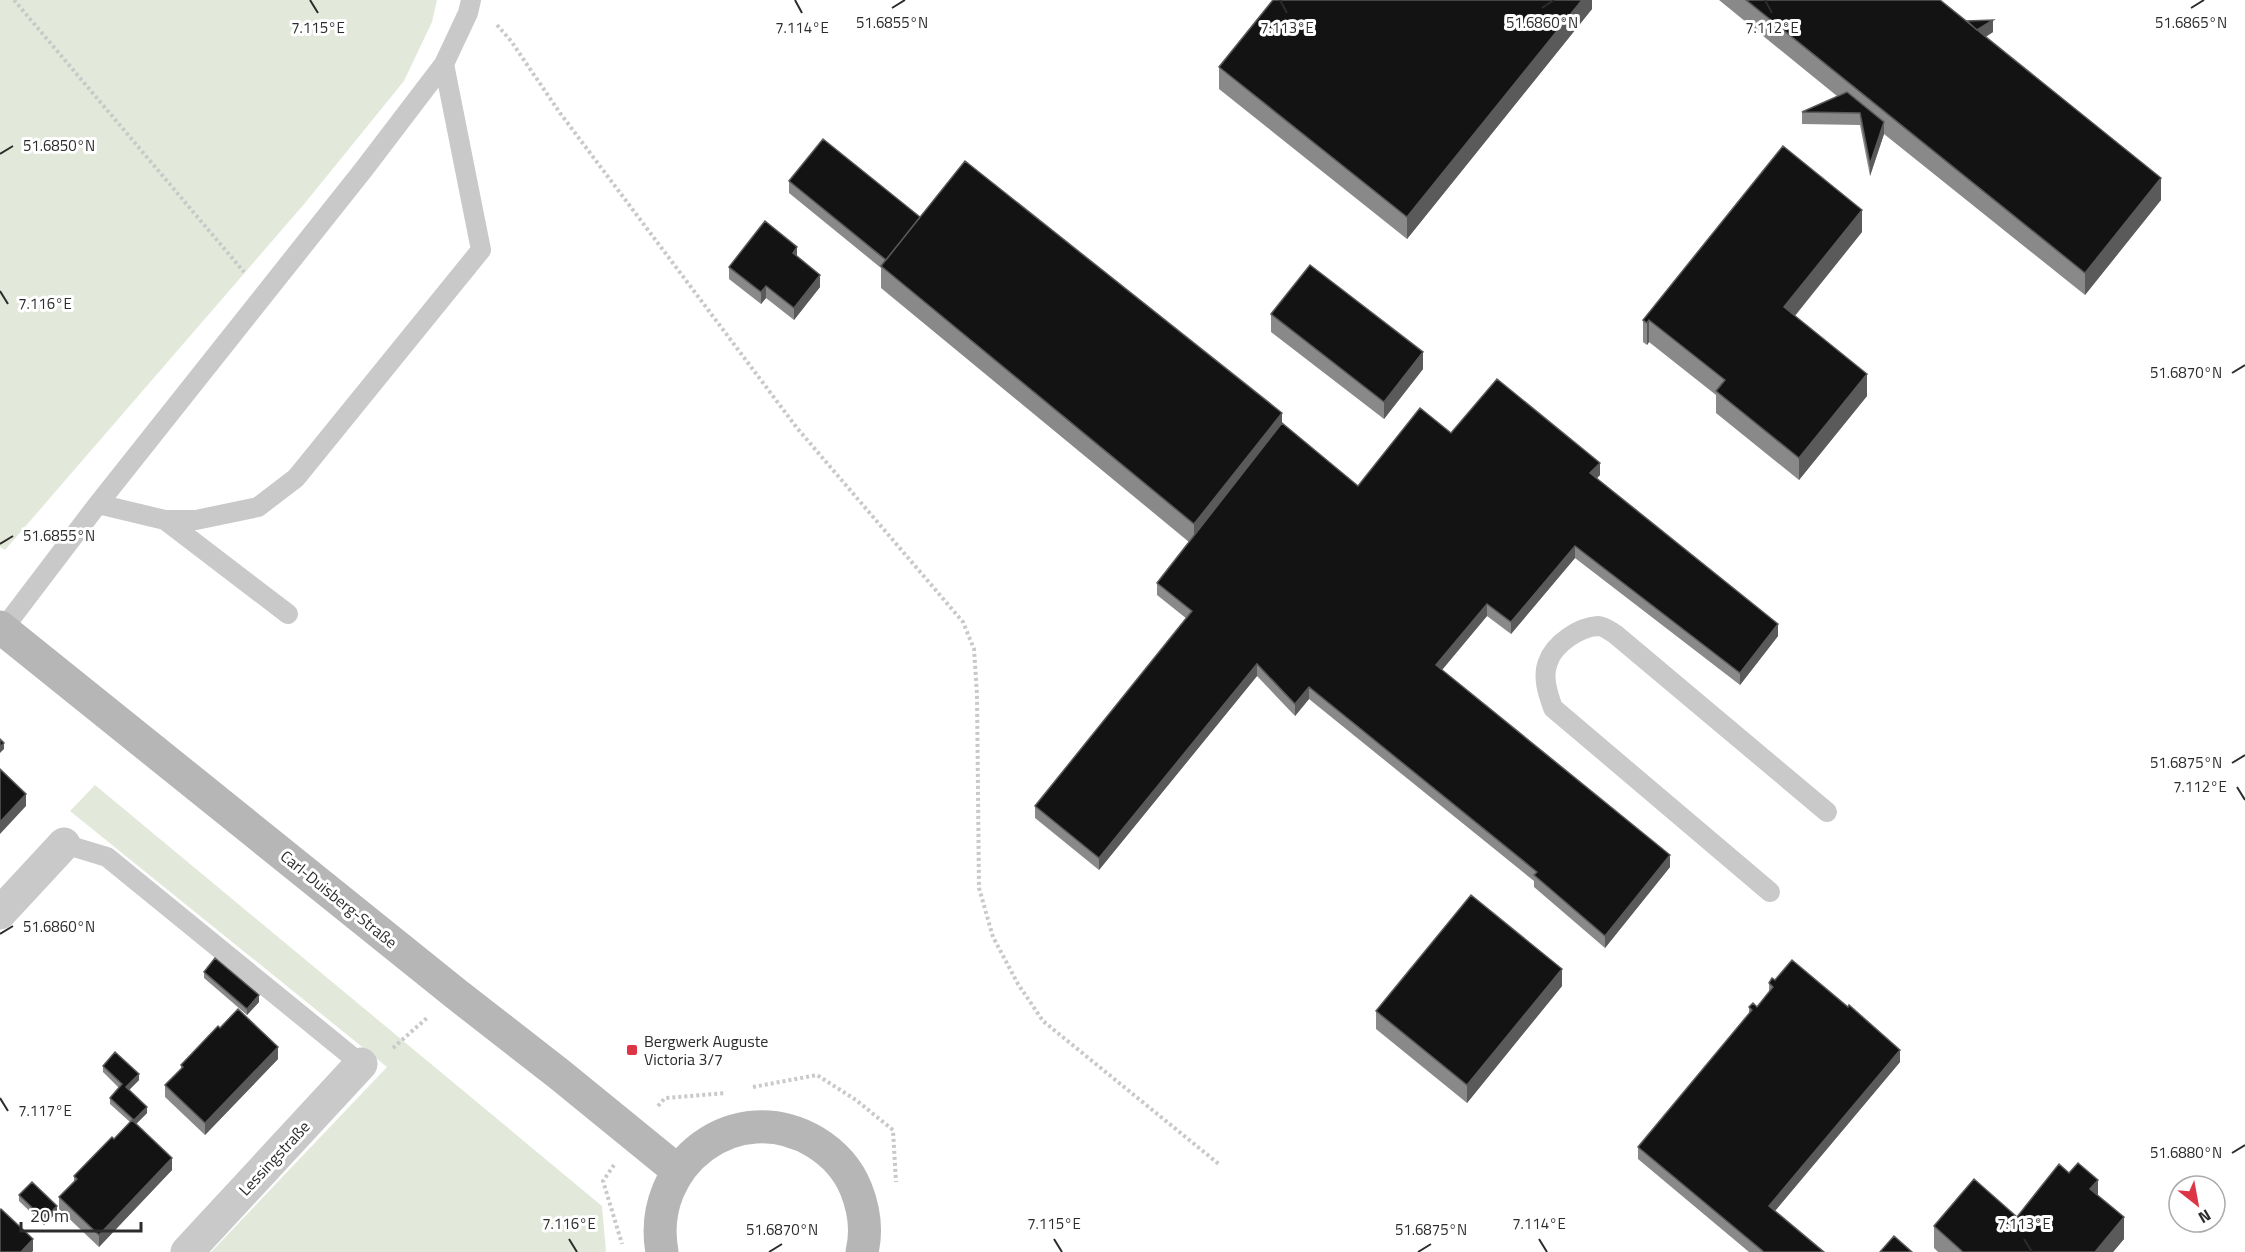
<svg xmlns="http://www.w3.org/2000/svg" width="2245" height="1252" font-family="'Titillium Web',sans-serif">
  <rect width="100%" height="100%" fill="#fff"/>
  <path fill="#e3e9da" d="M0,0H437L432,22L404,81L305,203L5,550L0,547Z
    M95,785L602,1206L606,1252H211L387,1067L70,811Z"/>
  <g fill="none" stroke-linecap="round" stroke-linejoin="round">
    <path stroke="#c9c9c9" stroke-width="4" stroke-dasharray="3 3" stroke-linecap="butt" d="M14,0L244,272
      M497,25L511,41L560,113L797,428L963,622L974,649L977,694L979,888L993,937L1018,984L1043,1021L1220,1165
      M393,1048L428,1017
      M753,1087L817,1075L856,1100L893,1130L896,1182
      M658,1106L665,1098L725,1093
      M614,1165L603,1181L622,1244"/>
    <path stroke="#c9c9c9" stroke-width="20" d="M98,504L165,520H196L258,507L296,478L481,250L444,64
      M165,520L288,614
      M3,629L98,504L364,169L444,64L468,13L471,0
      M64,844L107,857L361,1064
      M1770,892L1553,708C1548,694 1542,677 1548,662C1554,644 1579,627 1598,626C1604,626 1610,631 1615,634L1827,812"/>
    <path stroke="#c9c9c9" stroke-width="33" d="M0,913L64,844
      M187,1252L361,1064"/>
    <path stroke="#b6b6b6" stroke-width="33" d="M0,627L455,993L559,1074L678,1171
      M662,1252C646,1164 736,1095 815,1142C833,1153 848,1169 856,1189C864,1209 867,1231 862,1252"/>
  </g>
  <path fill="#898989" d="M1592,0V9L1407,239L1219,89V67Z
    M1719,0H1940L1967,21L1993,32L1986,37L2161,200L2085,295L1884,134L1870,176L1860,125L1802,124V112L1837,96Z
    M789,181L920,217L1282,423L1358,486L1451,433L1600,475L1597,478L1778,636L1740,685L1575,558L1511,634L1487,616L1442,670L1670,867L1605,948L1534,887V881L1309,699L1295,716L1257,676L1099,870L1035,818V806L1187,619L1157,595V583L1189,542L881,288V268L789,193Z
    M1862,232L1795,316L1867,396L1799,480L1716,413V395L1649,342L1647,345L1643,342V320Z
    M797,256L820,287L794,320L766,298L761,304L729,279V267Z
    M1271,314L1423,369L1384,419L1271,332Z
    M204,972L259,1002L247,1015L204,978Z
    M1769,983L1900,1062L1775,1211L1824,1252H1749L1638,1159V1147L1749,1014V1007H1757L1769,993Z
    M1562,986L1467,1103L1376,1029V1011Z
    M220,1028L278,1059L205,1135L165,1097V1085L181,1070V1065Z
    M103,1066L139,1080L129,1090L147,1113L136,1124L172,1170L99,1247L59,1209V1197L74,1181V1176L114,1139L130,1122L110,1104V1098L119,1088L103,1072Z
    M19,1195L57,1212L44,1225L19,1201Z
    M2098,1196L2124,1239L2113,1252H1938L1934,1248V1226L2017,1217Z"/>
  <path fill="#5a5a5a" d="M1582,0H1592V9L1407,239V217Z
    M1993,20V32L1970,46V34Z
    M1884,122V134L1870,176V164Z
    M2161,178V200L2085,295V273Z
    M1862,210V232L1784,329V307Z
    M797,247V259L793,253Z
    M820,275V287L794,320V308Z
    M766,286V298L761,304V292Z
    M1649,320V342L1647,345V323Z
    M1423,352V369L1384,419V402Z
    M1867,374V396L1799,480V458Z
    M1282,413V435L1194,546V524Z
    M1600,463V475L1590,485V473Z
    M1575,546V558L1511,634V622Z
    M1487,604V616L1436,677V665Z
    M1778,624V636L1740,685V673Z
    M1257,664V676L1099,870V858Z
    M1309,687V699L1295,716V704Z
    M4,743V749L0,753V747Z
    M26,794V806L0,834V822Z
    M1670,855V867L1605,948V936Z
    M1562,969V986L1467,1103V1085Z
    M259,995V1002L247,1015V1009Z
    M278,1047V1059L205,1135V1123Z
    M1900,1050V1062L1769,1218V1206Z
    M139,1074V1080L126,1093V1087Z
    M147,1107V1113L134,1126V1120Z
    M172,1158V1170L99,1247V1235Z
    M2098,1180V1202L2090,1189Z
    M57,1206V1212L44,1225V1219Z
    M2124,1217V1239L2113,1252H2095Z
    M33,1239V1251L32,1252H21Z"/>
  <path fill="#131313" stroke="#5a5a5a" stroke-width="1.5" d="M1273,0H1582L1407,217L1219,67Z
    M1746,0H1940L2161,178L2085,273Z
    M1993,20L1977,30L1967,21Z
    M1847,92L1884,122L1870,164L1860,113L1802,112Z
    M823,139L920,217L886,260L789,181Z
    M1783,146L1862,210L1784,307L1867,374L1799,458L1716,391L1725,380L1649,320L1647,323L1643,320Z
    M965,161L1282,413L1194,524L881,266Z
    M765,221L797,247L793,253L820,275L794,308L766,286L761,292L729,267Z
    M1310,265L1423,352L1384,402L1271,314Z
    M1497,379L1600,463L1590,473L1778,624L1740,673L1575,546L1511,622L1487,604L1436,665L1670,855L1605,936L1534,875L1537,872L1309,687L1295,704L1257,664L1099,858L1035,806L1192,611L1157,583L1282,423L1358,486L1420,408L1451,433Z
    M0,739L4,743L0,747Z
    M0,769L26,794L0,822Z
    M1471,895L1562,969L1467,1085L1376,1011Z
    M215,958L259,995L247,1009L204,972Z
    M1792,960L1848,1007L1849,1005L1900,1050L1769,1206L1824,1252H1764L1638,1147L1752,1010L1749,1007L1753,1003L1757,1007L1773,987L1769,983L1772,978L1775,980Z
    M238,1009L278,1047L205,1123L165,1085L183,1067L181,1065L218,1026L220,1028Z
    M115,1052L139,1074L126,1087L147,1107L134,1120L110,1098L122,1084L103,1066Z
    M132,1120L172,1158L99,1235L59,1197L77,1179L74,1176L112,1137L114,1139Z
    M2078,1163L2098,1180L2090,1189L2124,1217L2095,1252H1963L1934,1226L1974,1179L2017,1217L2059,1164L2069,1173Z
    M32,1182L57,1206L44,1219L19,1195Z
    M1,1209L33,1239L21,1252H0V1210Z
    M1894,1236L1912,1252H1880Z"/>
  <path fill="none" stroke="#2c2c2c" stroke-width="2" d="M310,0L318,13M795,0L802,13M1280,0L1287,13M1765,0L1772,13M892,8L905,0M1542,8L1554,0M2191,8L2204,0M0,154L13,146M0,291L8,304M2232,373L2245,365M0,544L13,536M2232,763L2245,755M2237,787L2245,800M0,934L13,926M0,1098L8,1111M2232,1153L2245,1145M569,1239L577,1252M1054,1239L1062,1252M1539,1239L1547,1252M2024,1239L2032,1252M769,1252L782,1244M1418,1252L1431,1244"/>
  <rect fill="#dd3446" stroke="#fff" stroke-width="2" x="626" y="1044" width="12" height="12" rx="3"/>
  <g text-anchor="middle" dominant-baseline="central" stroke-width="6" stroke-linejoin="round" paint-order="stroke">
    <g font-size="16" fill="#2c2c2c" stroke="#fff">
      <text transform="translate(339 899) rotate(39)">Carl-Duisberg-Straße</text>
      <text transform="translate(274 1158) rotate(-47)">Lessingstraße</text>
    </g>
    <g font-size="16" fill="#2c2c2c" stroke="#fff" text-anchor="start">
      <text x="644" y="1041">Bergwerk Auguste<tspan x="644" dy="18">Victoria 3/7</tspan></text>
    </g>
  </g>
  <g font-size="15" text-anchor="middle" fill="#2c2c2c" stroke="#fff" stroke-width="6" stroke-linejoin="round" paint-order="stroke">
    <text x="2191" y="28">51.6865°N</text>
    <text x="892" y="28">51.6855°N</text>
    <text x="1542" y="28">51.6860°N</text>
    <text x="318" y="33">7.115°E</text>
    <text x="802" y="33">7.114°E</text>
    <text x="1287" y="33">7.113°E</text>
    <text x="1772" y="33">7.112°E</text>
    <text x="59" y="151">51.6850°N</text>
    <text x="45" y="309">7.116°E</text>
    <text x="2186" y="378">51.6870°N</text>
    <text x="59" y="541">51.6855°N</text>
    <text x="2186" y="768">51.6875°N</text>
    <text x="2200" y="792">7.112°E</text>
    <text x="59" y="932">51.6860°N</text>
    <text x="45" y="1116">7.117°E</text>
    <text x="2186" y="1158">51.6880°N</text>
    <text x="569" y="1229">7.116°E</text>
    <text x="1054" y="1229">7.115°E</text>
    <text x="1539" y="1229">7.114°E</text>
    <text x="2024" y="1229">7.113°E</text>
    <text x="782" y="1235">51.6870°N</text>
    <text x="1431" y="1235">51.6875°N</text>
  </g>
  <g transform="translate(2197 1204) rotate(149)"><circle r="28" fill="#ffffff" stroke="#ababab" stroke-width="1.5"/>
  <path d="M0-4.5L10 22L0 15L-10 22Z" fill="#dd3446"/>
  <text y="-9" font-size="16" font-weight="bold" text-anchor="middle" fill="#2c2c2c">N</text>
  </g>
  <path d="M21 1222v9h120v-9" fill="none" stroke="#2c2c2c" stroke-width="3"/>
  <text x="30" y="1222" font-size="18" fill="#2c2c2c" stroke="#ffffff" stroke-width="4.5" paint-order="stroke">20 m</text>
</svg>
